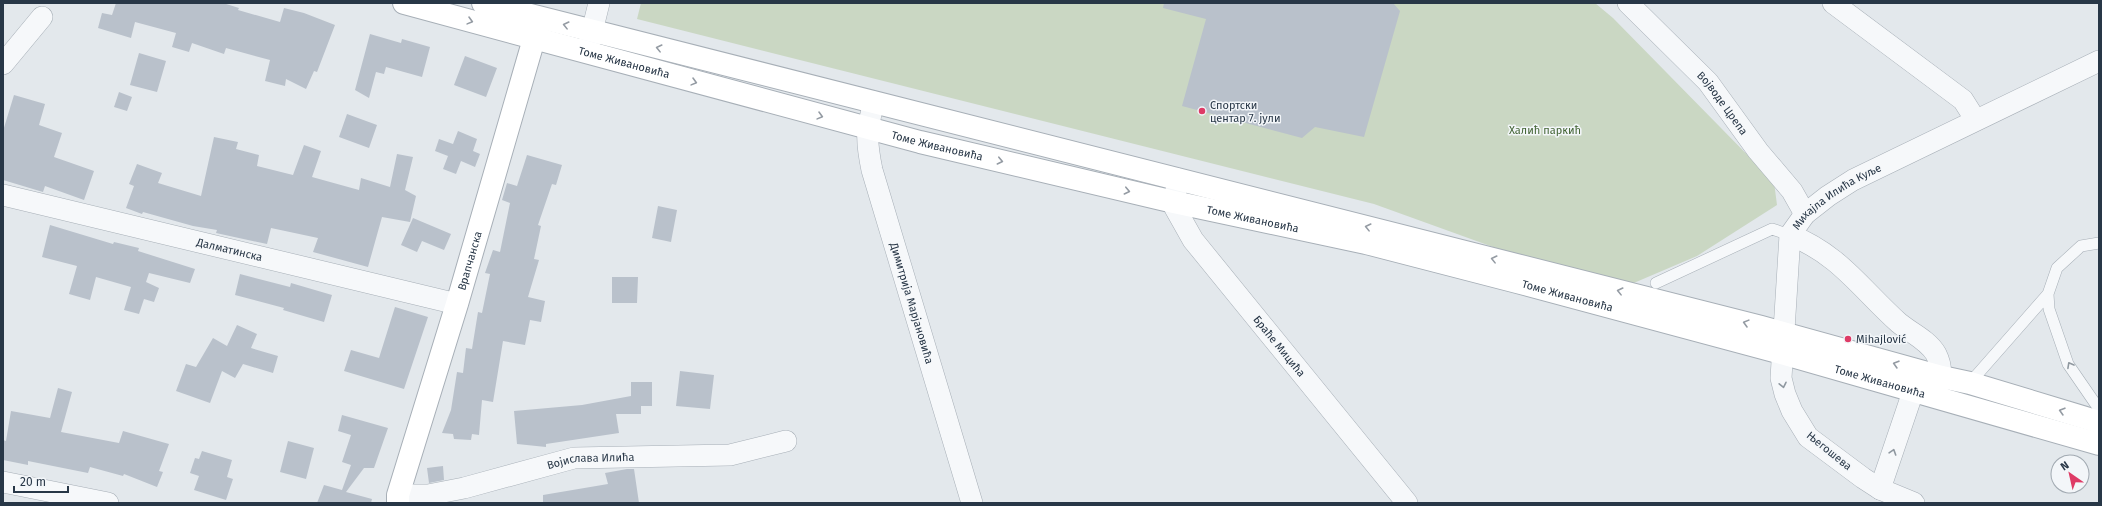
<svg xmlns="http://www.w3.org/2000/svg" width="2102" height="506" font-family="'Fira Sans',sans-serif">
  <rect width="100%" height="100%" fill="#e3e8ec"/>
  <path fill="#cad7c3" d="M641,3H1595L1613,18L1774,182L1777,205L1697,256L1615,291L1374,204L637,19Z"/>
  <path fill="#b9c1cb" d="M116,3H223L239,8L238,10L280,22L284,8L304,13L335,25L317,72L314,71L306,89L286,79L285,86L265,81L270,60L226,48L224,54L192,43L189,52L172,47L176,33L135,22L131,38L98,28L102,13L112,15Z
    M1164,3H1393L1400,11L1364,137L1315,127L1302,138L1182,106L1206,19L1163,8Z
    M370,34L401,43L402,39L430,47L422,77L386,67L384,74L376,72L369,98L355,90Z
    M139,53L166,61L157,92L130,85Z
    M465,56L497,68L486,97L454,85Z
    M119,92L132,97L127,111L114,107Z
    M14,95L45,104L39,125L62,133L54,157L94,171L84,200L45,186L43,192L3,180V131Z
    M347,114L377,125L369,148L339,137Z
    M458,131L477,139L473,151L480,154L475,167L461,161L456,174L443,169L448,156L435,151L439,139L453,144Z
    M214,137L238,142L236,149L259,155L257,166L293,175L304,145L321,151L312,177L359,190L361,178L390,187L397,154L413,157L405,190L416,196L410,222L382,217L368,267L313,252L318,238L271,228L267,244L216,233L217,230L193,226L143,212L142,214L126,208L134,186L129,184L137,164L162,173L158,183L201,196Z
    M527,155L562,165L556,185L552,184L538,225L541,226L534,259L539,260L528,297L545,301L541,322L530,320L525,345L503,341L493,402L482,400L479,435L472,434L471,440L454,439L453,434L442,433L451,410L457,372L463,373L466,348L472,349L478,312L482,313L490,274L485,273L493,250L500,252L510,203L502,200L507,183L517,186Z
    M658,206L677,210L671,242L652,238Z
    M413,218L451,234L444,250L422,241L417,252L401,245Z
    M50,225L113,244L114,242L139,248L138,251L195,269L190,283L149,273L146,282L159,288L154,302L144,299L139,314L124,310L131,287L96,277L90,300L69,294L77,266L42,257Z
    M240,274L290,287L291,283L332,295L324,322L283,310L284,308L235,295Z
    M612,277H638L637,303H612Z
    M395,307L428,317L404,389L344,371L351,350L379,358Z
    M237,325L257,334L251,348L278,356L273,373L243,364L235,378L222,371L210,403L176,391L186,364L196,367L213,338L227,346Z
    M680,371L714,375L710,409L676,406Z
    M631,382H652V406H641V414H616L619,433L546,444V447L517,444L514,411L582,405L631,396Z
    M58,388L72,392L61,432L119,443L123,431L169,444L159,471L163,472L157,487L124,474L123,476L90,467L88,473L28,461V465L3,460V440L6,441L11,411L50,418Z
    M342,415L388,428L374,468H364L346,492L372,499L371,503H317L324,485L342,490L351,465L342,462L351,435L338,431Z
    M288,441L314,448L306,479L280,472Z
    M202,451L232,460L227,477L233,479L226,500L194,490L199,476L190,473L195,458L199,459Z
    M443,466L444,480L429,483L427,468Z
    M627,469H634L639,503H543V495L608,484L605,473Z"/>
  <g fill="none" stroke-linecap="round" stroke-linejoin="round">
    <defs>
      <path id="lane" d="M1656,283L1772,229L1790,235
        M2048,294L2049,309L2068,364L2099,409
        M1968,385L2048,294L2057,268L2081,246L2099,243"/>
      <g id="street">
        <path id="s1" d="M1628,3L1708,82L1758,151L1792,191L1805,214"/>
        <path d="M1833,3L1963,100L1975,119"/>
        <path d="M588,48L599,3"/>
        <path d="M3,64L42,17"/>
        <path id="s2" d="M874,102C866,131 866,141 872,170L972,503"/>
        <path id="s3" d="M1178,179L1174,202L1175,208L1193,240L1407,503"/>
        <path id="s4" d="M3,195L457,304"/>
        <path d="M1790,235C1839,254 1861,289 1899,323C1911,333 1928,340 1936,354C1943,368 1941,378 1937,392"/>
        <path d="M3,482L108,503"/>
        <path d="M1880,489L1919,374"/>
        <path id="s5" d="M398,495H428L464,488L574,458L730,455L786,441"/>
        <path id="s6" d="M1914,503L1880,489L1863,478L1808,437L1792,411L1785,394L1781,378L1790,235L1805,214L1828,196L1853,180L2099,61"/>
      </g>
      <g id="secondary">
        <path id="s7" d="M404,3L920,142L1174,202L1366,243L1517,282L1781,353L2099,444"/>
        <path d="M483,3L1761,327L1942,377L1970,383L2099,422"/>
        <path id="s8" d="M398,503V495L457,304L538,25"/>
      </g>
    </defs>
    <use href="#lane" stroke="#a7afb7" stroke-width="12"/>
    <use href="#street" stroke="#a7afb7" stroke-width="22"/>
    <use href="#secondary" stroke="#a7afb7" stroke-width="24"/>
    <use href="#lane" stroke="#f6f8fa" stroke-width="11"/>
    <use href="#street" stroke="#f6f8fa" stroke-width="21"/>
    <use href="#secondary" stroke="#fff" stroke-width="22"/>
  </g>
  <defs><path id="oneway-chevron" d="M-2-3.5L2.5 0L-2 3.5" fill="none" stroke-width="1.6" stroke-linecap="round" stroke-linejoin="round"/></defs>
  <g stroke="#949ba3">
    <use href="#oneway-chevron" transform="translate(470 21) rotate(15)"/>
    <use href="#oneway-chevron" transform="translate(566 25) rotate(-166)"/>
    <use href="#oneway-chevron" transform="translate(659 48) rotate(-166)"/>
    <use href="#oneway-chevron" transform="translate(694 82) rotate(15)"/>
    <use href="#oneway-chevron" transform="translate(820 116) rotate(15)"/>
    <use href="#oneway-chevron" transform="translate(1000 161) rotate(13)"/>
    <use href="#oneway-chevron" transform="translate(1127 191) rotate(13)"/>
    <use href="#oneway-chevron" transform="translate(1368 227) rotate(-166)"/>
    <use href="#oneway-chevron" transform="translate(1494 259) rotate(-166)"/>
    <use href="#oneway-chevron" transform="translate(1620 291) rotate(-166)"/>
    <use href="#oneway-chevron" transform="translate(1746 323) rotate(-165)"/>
    <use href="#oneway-chevron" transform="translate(1896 364) rotate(-164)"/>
    <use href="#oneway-chevron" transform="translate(2062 411) rotate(-164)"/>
  </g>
  <g stroke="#8f98a0">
    <use href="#oneway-chevron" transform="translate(2070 365) rotate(-119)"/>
    <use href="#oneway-chevron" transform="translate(1783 385) rotate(78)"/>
    <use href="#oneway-chevron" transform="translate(1893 452) rotate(-72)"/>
  </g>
  <g fill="#de3b66" stroke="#f3f6f9" stroke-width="1.5">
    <circle cx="1202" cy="111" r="4"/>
    <circle cx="1848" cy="339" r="4"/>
  </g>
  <g text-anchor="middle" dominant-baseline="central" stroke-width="3" stroke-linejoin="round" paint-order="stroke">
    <g font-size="11" fill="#283747" stroke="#f3f6f9">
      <text stroke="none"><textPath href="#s7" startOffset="228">Томе Живановића</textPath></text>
      <text stroke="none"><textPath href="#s1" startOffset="138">Војводе Црепа</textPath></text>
      <text stroke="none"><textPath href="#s7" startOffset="552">Томе Живановића</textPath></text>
      <text stroke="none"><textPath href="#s6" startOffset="396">Михајла Илића Куље</textPath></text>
      <text stroke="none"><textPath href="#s7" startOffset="876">Томе Живановића</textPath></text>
      <text stroke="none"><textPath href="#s4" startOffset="233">Далматинска</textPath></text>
      <text stroke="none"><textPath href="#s8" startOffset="253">Врапчанска</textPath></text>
      <text stroke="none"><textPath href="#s7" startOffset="1200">Томе Живановића</textPath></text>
      <text stroke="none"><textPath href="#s2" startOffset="208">Димитрија Марјановића</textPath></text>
      <text stroke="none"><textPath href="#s3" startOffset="203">Браће Мицића</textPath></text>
      <text stroke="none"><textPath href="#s7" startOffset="1524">Томе Живановића</textPath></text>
      <text transform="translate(1829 451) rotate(39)">Његошева</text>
      <text stroke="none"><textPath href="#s5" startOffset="197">Војислава Илића</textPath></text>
    </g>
    <g font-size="11" fill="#283747" stroke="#f3f6f9" text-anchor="start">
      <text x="1210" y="105">Спортски<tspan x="1210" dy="13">центар 7. јули</tspan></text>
      <text x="1856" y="339">Mihajlović</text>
    </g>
    <g font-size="11" fill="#426434" stroke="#f3f6f9">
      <text x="1545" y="130">Халић паркић</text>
    </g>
  </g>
  <rect width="2102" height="506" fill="none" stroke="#283747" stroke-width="8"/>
  <g transform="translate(2070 474) rotate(326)"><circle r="19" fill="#f3f6f9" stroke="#a2aab2"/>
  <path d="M0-3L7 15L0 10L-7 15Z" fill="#de3b66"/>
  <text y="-6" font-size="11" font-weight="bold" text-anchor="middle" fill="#283747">N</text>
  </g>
  <path d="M14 486v6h54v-6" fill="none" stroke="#283747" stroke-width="2"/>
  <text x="20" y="486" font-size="12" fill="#283747" stroke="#f3f6f9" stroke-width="3" paint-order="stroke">20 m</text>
</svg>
